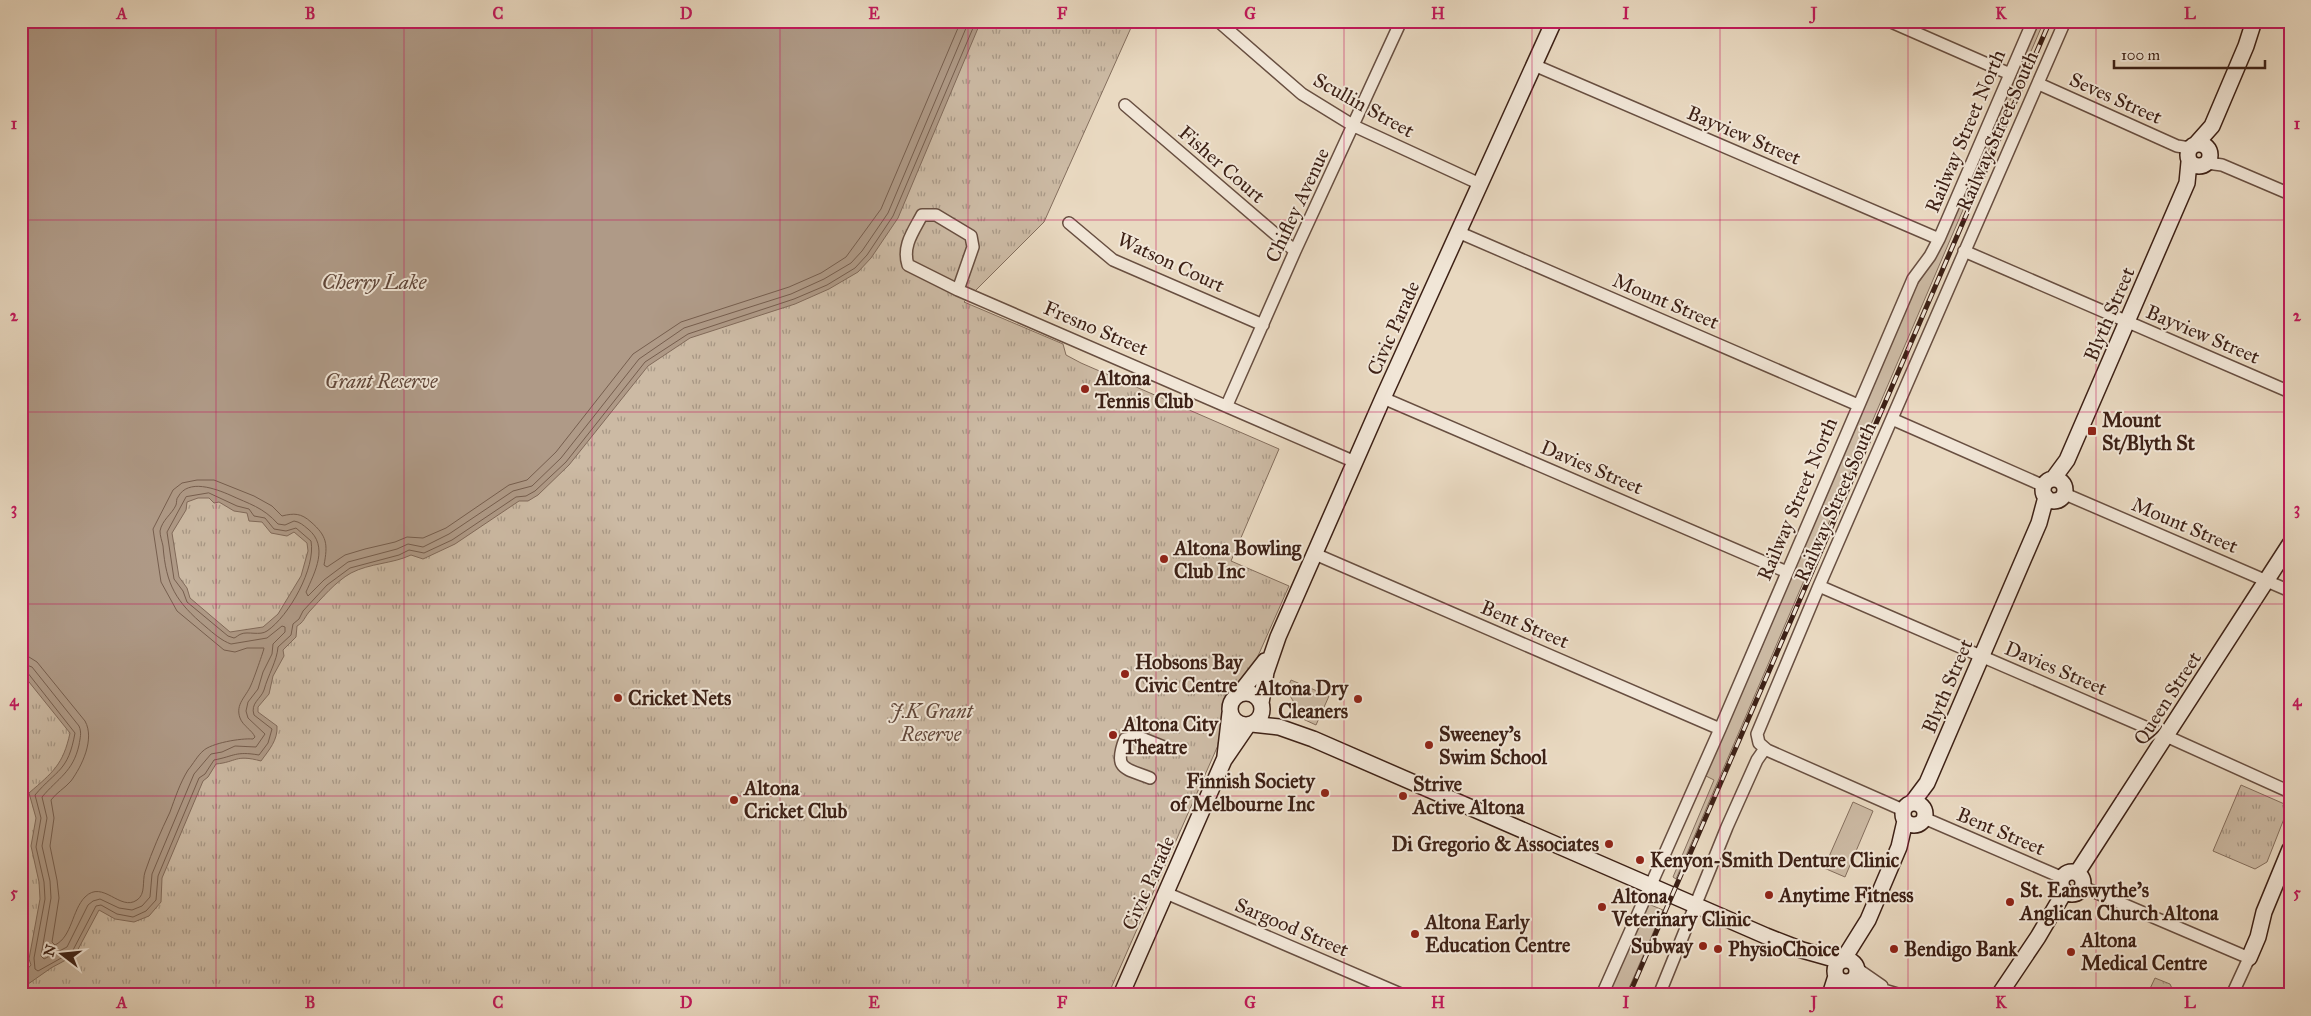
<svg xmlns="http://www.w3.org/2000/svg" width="2311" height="1016" font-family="'IM FELL Great Primer',serif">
  <defs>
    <pattern id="park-tufts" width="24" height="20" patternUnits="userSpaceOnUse" patternTransform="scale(1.25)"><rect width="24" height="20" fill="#ccbaa4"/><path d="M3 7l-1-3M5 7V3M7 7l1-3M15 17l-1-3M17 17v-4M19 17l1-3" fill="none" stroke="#a79785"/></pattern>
  </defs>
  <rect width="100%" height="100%" fill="#e9d9c1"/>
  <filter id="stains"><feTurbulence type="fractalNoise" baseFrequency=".004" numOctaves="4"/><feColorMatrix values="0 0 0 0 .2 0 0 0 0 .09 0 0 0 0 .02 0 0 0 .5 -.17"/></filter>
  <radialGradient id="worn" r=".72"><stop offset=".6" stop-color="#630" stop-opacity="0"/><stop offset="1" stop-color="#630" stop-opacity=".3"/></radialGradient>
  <path fill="#ccbaa4" stroke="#846e5d" d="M2038,21H2044L1676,879L1673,877L1714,780L1704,775L1761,649L1788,580L1910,296L1939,251Z
    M1291,680L1329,696L1316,725L1303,719L1287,690Z
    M1853,802L1873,811L1845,877L1824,868Z
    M1646,903L1663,910L1626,995H1607Z"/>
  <path fill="url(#park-tufts)" stroke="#846e5d" d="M21,21H1134L1044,222L964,302L1063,344L1066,355L1081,363L1279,449L1231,561L1289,586L1250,674L1231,690L1223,705L1224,726L1223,734L1108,995H21Z
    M2241,785L2289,806L2267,862L2255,869L2213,851Z
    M2155,978L2170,984L2175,995H2147Z"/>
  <path fill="#af9a87" stroke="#816a5a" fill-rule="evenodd" d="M21,21H981L898,218L871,258L858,272L829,289L795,304L690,338L648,366L569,465L538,495L528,501H519L455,544L423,559L411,555C392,564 370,563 351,573C335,582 322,598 309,612C304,618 304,622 297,626L296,637L283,650L284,656L273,676L269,694L258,707V712L277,726C278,740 269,750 261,761C235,754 237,762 216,764L208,777L203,781L162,878L161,902L149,916L134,922L115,919L99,910L75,955L51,968L21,989V976L31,965L29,959L40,899L39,882L31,846L36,818L29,793C53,772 63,765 70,733L21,672ZM198,498H209L214,503L219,502L234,511L247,513L249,521L262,522L271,533L287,536L294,532L307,543L308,551L301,576L278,614L263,627L230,632L190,598L187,588L179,577L172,533L186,510L187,502Z"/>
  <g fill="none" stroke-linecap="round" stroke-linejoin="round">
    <path stroke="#765e4e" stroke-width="1" d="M209,493L237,506L249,509L254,516L265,518L274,529L286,531L296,528L311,541C316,568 289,616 267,631C260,636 248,631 241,634C238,635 237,637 234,638L228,636L187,602L183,591L174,579L167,532L186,497Z
      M21,656L29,657L37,662L85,721C95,739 82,766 71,781C65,788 56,793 51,800L54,818L50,846L57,880L59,898L52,942L55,945C72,937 72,910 85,897C103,879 120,912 137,900C146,894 142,881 145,872C152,851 161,831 170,812C175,798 180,783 188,770C193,764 198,755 203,751C211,743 241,738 253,739L255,737C252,730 243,726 240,718C235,704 246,697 251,685C253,681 264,650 264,648H247L235,652L224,650L177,611L161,582L153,529L173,490L182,483L197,480H214L254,496L272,506L282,516C294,513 301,513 311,522C327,536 328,544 324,565L327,567L345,555L365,549L395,542L407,537L423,538L446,528L509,485L527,480L556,452L633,354L681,322L789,287L821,273L846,257L881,209L961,21
      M21,663L32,667L79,726C82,733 80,738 79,745C73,772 58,778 42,797L47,818L42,846L50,881L51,898L41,956L44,959L67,947L88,905L93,901L100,899L119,908L132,910L142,906L150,897L152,874L194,774L211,754L222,752L235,746L256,747L265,734L248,718L246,711L248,702L258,689L263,672L272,654L273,644L285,632V627L282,626L267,638L231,644C222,641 213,633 206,627C176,602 166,585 163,546C162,541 160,536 160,531C162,520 172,514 176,505C177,502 176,499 178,497C188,478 216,489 230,495C249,504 263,507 278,524L285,525L294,521C300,522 303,525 308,529C329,546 315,572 306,592L308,596L324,580L348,562L397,549L408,544L423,547L449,534L513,491L532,486L561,458L639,359L684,328L791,294L824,279L851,263L862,251L888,213L969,21
      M21,670L27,672L75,733C68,772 57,769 35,795L41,818L36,847L44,882L45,899L34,958L35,969L38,971L72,952L96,906L101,905L117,914L133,917L146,911L156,900L158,876L199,778L205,774L214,760C235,756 235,751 259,755L268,743L272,729L254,715C250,703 261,699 264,690C268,675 277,661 278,647L291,635L293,624L299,619L303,611L327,585L350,568L399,555L409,550L424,553L452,540L516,497L526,496L535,491L566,462L645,362L688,334L794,299L827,285L855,268L867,255L893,216L976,21"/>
    <defs>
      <path id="street" d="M1218,21L1302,94L1354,126L1480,184
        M1889,21L2010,74
        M1534,65L1939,239
        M2039,84L2177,146L2190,148
        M1125,105L1295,251
        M2207,163L2222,165L2290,194
        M1069,223L1113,260L1263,325
        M1458,232L1858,405
        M1964,251L2290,392
        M958,290L973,247L971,236L936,215H922C913,232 902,246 908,265L958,290L1355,462
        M1383,398L1787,572
        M1227,405L1295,251L1401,21
        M1892,419L2044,486
        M2065,494L2290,591
        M1315,554L1720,729
        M1819,586L2166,736L2290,792
        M1150,778C1125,768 1113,770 1125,739L1139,737L1164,747
        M1903,810L1767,750L1759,743L1757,734L1819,586L2065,21
        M1924,818L2063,878
        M2083,887L2249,958L2232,995
        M1166,893L1403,995
        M1856,968L1882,986
        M1850,980L1901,995
        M1602,995L1720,729L1913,279L1930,256L1939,239L2033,21
        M1659,995L1727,827L1757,760L1764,750H1767"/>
      <path id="secondary" d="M2188 155a11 11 0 1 1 22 0a11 11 0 1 1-22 0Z
        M2196,144L2212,126L2246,46L2254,21
        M2053,479L2067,460L2187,183L2189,162
        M2043 490a11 11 0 1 1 22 0a11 11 0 1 1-22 0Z
        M1230 709a16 16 0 1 1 32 0a16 16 0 1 1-32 0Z
        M1240,693L1265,661
        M1261,703L1266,672L1278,637L1383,398L1554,21
        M1252,724L1279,727L1313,739L1766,936L1802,950L1841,961
        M1225,756L1230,713
        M1912,803L1927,783L2039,523L2046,497
        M1903 814a11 11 0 1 1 22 0a11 11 0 1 1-22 0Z
        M2061 883a11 11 0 1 1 22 0a11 11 0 1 1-22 0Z
        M2077,873L2290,544
        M2249,958L2258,937L2264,912L2290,849
        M1843,960L1868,920L1899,847L1905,821
        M1835 971a11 11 0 1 1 22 0a11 11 0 1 1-22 0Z
        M1121,995L1224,760L1248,725
        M1830,995L1836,976
        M1999,995L2038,937L2065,891"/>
    </defs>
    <use href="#street" stroke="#684f41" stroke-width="14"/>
    <use href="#secondary" stroke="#3d2116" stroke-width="18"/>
    <use href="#street" stroke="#f1e6d7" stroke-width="11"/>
    <use href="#secondary" stroke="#f1e6d7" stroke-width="15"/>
    <defs>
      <path id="rail" d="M1629,995L2050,21"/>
    </defs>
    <use href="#rail" stroke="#3d2116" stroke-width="5"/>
    <use href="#rail" stroke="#f1e6d7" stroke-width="3" stroke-dasharray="9" stroke-linecap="butt"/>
  </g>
  <path fill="none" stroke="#c2185b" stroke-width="1" stroke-opacity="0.55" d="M216,21V995M404,21V995M592,21V995M780,21V995M968,21V995M1156,21V995M1344,21V995M1532,21V995M1720,21V995M1908,21V995M2096,21V995M21,220H2290M21,412H2290M21,604H2290M21,796H2290"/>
  <g fill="#8f2418" stroke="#f1e6d7" stroke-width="2">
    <circle cx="1085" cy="389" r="5"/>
    <rect x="2087" y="426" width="10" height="10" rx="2.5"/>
    <circle cx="1164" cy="559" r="5"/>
    <circle cx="1125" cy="674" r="5"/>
    <circle cx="618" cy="698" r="5"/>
    <circle cx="1358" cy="699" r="5"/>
    <circle cx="1113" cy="735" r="5"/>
    <circle cx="1429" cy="745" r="5"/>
    <circle cx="1325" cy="793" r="5"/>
    <circle cx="1403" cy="796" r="5"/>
    <circle cx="734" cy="800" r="5"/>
    <circle cx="1609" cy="844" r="5"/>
    <circle cx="1640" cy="860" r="5"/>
    <circle cx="1769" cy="895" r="5"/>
    <circle cx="2010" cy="902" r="5"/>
    <circle cx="1602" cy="907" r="5"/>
    <circle cx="1415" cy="934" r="5"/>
    <circle cx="1703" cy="946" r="5"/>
    <circle cx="1718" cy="949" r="5"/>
    <circle cx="1894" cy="949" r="5"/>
    <circle cx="2071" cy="952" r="5"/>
  </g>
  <g text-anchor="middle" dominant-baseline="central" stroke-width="4" stroke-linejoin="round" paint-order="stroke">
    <g font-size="20" fill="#3d2116" stroke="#f1e6d7">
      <text transform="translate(2116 98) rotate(24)">Seves Street</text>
      <text transform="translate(1364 105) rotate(29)">Scullin Street</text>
      <text transform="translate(1965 131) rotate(-67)">Railway Street North</text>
      <text transform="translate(1997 131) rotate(-66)">Railway Street South</text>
      <text transform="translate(1744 135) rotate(23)">Bayview Street</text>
      <text transform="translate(1222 164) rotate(41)">Fisher Court</text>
      <text transform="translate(1297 205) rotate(-65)">Chifley Avenue</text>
      <text transform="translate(1171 262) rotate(25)">Watson Court</text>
      <text transform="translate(1666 301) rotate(23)">Mount Street</text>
      <text transform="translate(2109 314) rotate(-67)">Blyth Street</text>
      <text transform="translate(1096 328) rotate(23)">Fresno Street</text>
      <text transform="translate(1393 328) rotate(-66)">Civic Parade</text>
      <text transform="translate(2203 334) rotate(23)">Bayview Street</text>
      <text transform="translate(1592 467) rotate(23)">Davies Street</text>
      <text transform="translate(1797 499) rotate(-67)">Railway Street North</text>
      <text transform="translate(1835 502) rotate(-66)">Railway Street South</text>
      <text transform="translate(2185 525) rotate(23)">Mount Street</text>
      <text transform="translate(1525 624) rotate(23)">Bent Street</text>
      <text transform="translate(2056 668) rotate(23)">Davies Street</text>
      <text transform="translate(1947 686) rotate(-67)">Blyth Street</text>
      <text transform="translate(2167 698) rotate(-57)">Queen Street</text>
      <text transform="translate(2001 831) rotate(23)">Bent Street</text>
      <text transform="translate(1148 883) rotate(-66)">Civic Parade</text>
      <text transform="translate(1292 927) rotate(23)">Sargood Street</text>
    </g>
    <g font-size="20" font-weight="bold" fill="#3d2116" stroke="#f1e6d7" text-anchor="start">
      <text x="1095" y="378">Altona<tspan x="1095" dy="23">Tennis Club</tspan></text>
      <text x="2102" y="420">Mount<tspan x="2102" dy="23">St/Blyth St</tspan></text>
      <text x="1174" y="548">Altona Bowling<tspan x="1174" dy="23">Club Inc</tspan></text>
      <text x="1135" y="662">Hobsons Bay<tspan x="1135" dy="23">Civic Centre</tspan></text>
      <text x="1348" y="688" text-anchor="end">Altona Dry<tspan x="1348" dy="23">Cleaners</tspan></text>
      <text x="628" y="698">Cricket Nets</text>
      <text x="1123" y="724">Altona City<tspan x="1123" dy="23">Theatre</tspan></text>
      <text x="1439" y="734">Sweeney's<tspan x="1439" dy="23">Swim School</tspan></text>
      <text x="1315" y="781" text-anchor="end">Finnish Society<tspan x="1315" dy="23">of Melbourne Inc</tspan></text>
      <text x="1413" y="784">Strive<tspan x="1413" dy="23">Active Altona</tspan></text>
      <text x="744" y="788">Altona<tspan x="744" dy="23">Cricket Club</tspan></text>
      <text x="1599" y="844" text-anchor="end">Di Gregorio &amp; Associates</text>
      <text x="1650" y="860">Kenyon-Smith Denture Clinic</text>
      <text x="2020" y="890">St. Eanswythe's<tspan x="2020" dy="23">Anglican Church Altona</tspan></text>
      <text x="1779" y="895">Anytime Fitness</text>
      <text x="1612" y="896">Altona<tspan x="1612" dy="23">Veterinary Clinic</tspan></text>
      <text x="1425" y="922">Altona Early<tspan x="1425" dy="23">Education Centre</tspan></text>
      <text x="2081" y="940">Altona<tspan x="2081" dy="23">Medical Centre</tspan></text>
      <text x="1693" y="946" text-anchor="end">Subway</text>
      <text x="1728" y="949">PhysioChoice</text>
      <text x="1904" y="949">Bendigo Bank</text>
    </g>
    <g font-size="20" font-style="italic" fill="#61473a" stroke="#f1e6d7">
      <text x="381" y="381">Grant Reserve</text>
      <text x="931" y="711">J.K Grant<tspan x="931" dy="23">Reserve</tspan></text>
    </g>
    <g font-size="21" font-style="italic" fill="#5f4538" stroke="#f1e6d7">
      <text x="374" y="282">Cherry Lake</text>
    </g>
  </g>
  <rect width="2311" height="1016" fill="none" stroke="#e9d9c1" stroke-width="55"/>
  <g transform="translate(62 954) rotate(286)" stroke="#f1e6d7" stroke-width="4" paint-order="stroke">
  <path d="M0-4L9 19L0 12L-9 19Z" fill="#3d2116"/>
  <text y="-8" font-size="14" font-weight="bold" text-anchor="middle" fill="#3d2116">N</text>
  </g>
  <path d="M2114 60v8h151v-8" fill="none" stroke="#3d2116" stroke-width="2.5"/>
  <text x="2121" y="60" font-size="15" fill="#3d2116" stroke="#f1e6d7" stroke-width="4" paint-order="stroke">100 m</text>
  <rect x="28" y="28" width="2256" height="960" fill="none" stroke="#c2185b" stroke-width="2"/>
  <g font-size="16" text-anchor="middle" font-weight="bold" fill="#c2185b">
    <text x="122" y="19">A</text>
    <text x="310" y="19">B</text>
    <text x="498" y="19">C</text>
    <text x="686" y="19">D</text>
    <text x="874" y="19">E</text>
    <text x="1062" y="19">F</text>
    <text x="1250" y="19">G</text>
    <text x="1438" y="19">H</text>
    <text x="1626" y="19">I</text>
    <text x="1814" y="19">J</text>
    <text x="2001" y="19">K</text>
    <text x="2190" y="19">L</text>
    <text x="14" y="129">1</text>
    <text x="2297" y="129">1</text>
    <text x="14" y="321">2</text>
    <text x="2297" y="321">2</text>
    <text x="14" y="514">3</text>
    <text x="2297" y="514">3</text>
    <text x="14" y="706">4</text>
    <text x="2297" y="706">4</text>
    <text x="14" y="898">5</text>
    <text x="2297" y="898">5</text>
    <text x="122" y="1008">A</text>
    <text x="310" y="1008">B</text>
    <text x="498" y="1008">C</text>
    <text x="686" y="1008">D</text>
    <text x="874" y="1008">E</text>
    <text x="1062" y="1008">F</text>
    <text x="1250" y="1008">G</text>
    <text x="1438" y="1008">H</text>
    <text x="1626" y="1008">I</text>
    <text x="1814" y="1008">J</text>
    <text x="2001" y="1008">K</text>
    <text x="2190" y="1008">L</text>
  </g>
  <rect width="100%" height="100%" filter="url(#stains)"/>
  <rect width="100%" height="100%" fill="url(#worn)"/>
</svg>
